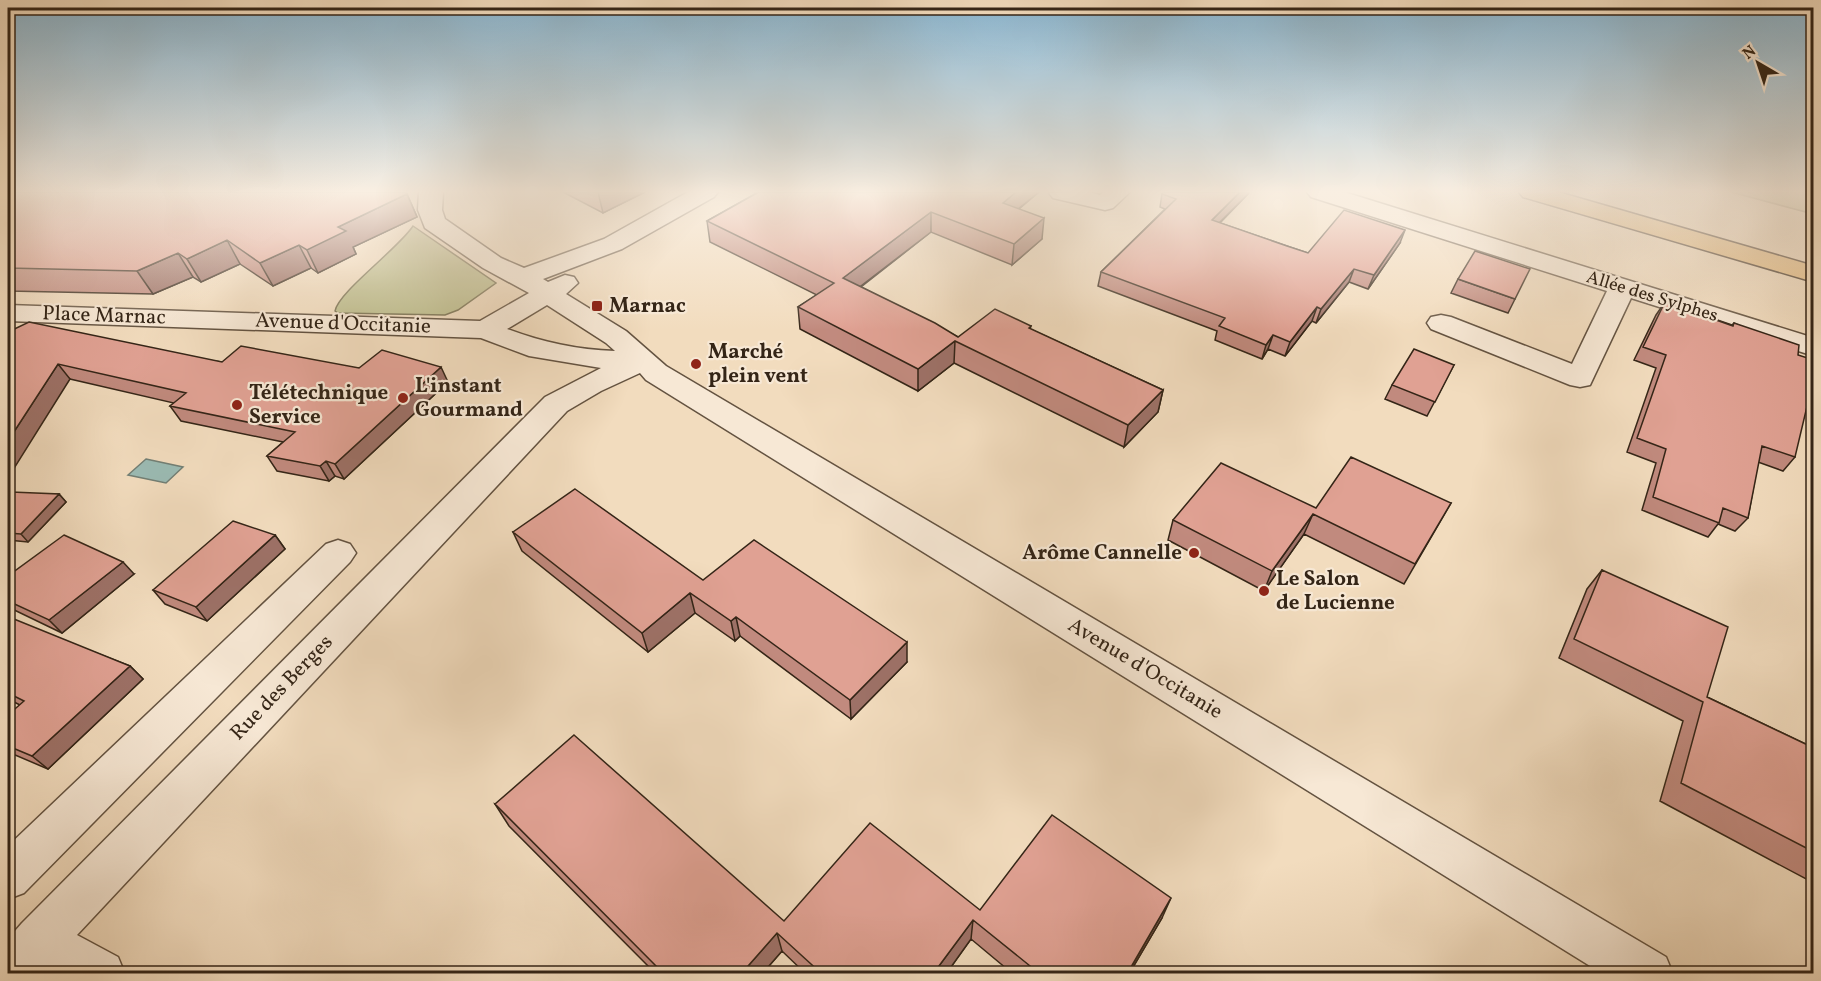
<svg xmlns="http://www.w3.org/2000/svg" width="1821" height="981" font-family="Vollkorn,serif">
  <rect width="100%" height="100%" fill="#f2dcbe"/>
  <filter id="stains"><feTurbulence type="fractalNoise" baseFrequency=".00333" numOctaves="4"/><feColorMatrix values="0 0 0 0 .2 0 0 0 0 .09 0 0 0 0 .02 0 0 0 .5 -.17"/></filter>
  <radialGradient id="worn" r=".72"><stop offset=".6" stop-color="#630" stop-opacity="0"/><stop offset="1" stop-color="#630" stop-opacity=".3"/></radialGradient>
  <path fill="#bfbf8e" stroke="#7a7252" stroke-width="1.5" d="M1731,192H1813V214Z
    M413,226L496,283L458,310L445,315L338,313L335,311C338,292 399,248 413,226Z"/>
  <path fill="#9bbbb4" stroke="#727f75" stroke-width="1.5" d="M146,459L183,467L166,483L128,475Z"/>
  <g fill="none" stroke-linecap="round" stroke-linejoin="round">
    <defs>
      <path id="minor" d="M419,192H443L442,210L445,219L501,258L524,268L604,239L688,192H718L714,197L622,249L543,279L548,282L565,275L574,277L578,283L566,294L626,331L666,366L1666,957L1673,974H1603L646,380L640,373L601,391L567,411L77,935L118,957L125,974H52L45,969L41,974H8V939L22,923L545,397L601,368L529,356L481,338L8,321V305L480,321L529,293L483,268L425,228L418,210ZM547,305L606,343L615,351C577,350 542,342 507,329Z
        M1089,192L1100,195L1103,192H1130L1113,208L1105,210L1053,198L1049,193Z
        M1307,192H1344L1814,338V356L1631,298L1590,385L1580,387L1570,385L1431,329L1427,323L1431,317L1441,315L1451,317L1572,364L1607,291L1311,197Z
        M338,540L350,544L356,553L350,562L24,893L8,899V846L326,544Z"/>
      <path id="primary" d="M1519,192H1558L1814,266V282L1523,197Z"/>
    </defs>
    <use href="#minor" stroke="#645341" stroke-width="3"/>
    <use href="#primary" stroke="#342517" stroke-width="3"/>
    <use href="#minor" fill="#f7e8d5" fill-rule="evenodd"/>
    <use href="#primary" fill="#e9be7f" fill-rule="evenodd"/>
  </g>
  <path fill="#c18a7e" stroke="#342517" stroke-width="1.5" d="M8,192L407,194L417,217L353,247L356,254L318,273L311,268L273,286L240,264L201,282L193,277L153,294L8,291Z
    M563,192H645L603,213Z
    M755,192H1039L1019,209L1042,239L1012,265L931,232L861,287L958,337L1031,326L1030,329L1163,390L1158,412L1124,447L954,363L918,391L800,329L798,307L817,295L710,242L707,221L755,194Z
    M1162,194H1248L1220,223L1287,246L1308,253L1400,243L1368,289L1349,282L1316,323L1312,321L1285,356L1268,349L1262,359L1215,340L1217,331L1098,286L1101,272L1165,209L1160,207Z
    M1458,279L1515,299L1508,313L1451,293Z
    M1665,302L1732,325L1734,323L1798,355L1795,457L1783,471L1758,462L1748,518L1735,531L1718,524L1708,537L1642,510L1656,463L1627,452L1656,368L1634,360L1656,315Z
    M8,332L222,362L359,368L448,382L344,479L335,476L329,481L277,471L267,456L283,442L181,421L170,406L174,403L70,379Z
    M1454,365L1427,416L1385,399L1392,385Z
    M59,494L66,502L28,542L8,540V496Z
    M1451,503L1404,584L1304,534L1264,591L1168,540L1173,520L1316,508Z
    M513,532L703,580L907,662L851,719L740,636L735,641L695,613L648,652L522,551Z
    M275,535L285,549L207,621L165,604L153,590Z
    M1602,570L1707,697L1814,748V876L1808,880L1660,801L1683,721L1559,658L1587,589Z
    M134,574L62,633L8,607V576Z
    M8,619L130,666L143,679L48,769L8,752V715L20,705L8,699Z
    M495,804L784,921L980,910L1162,918L1129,974H1013L971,939L946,974H806L782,951L762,974H656L509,826Z"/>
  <path fill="#9d7167" stroke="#342517" stroke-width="1.5" d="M598,192H645L603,213Z
    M1016,192H1039L1001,223L1003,203Z
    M1240,192H1249L1248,194L1209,233L1212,220Z
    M407,194L417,217L353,247L356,254L318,273L307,250L338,227Z
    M931,212V232L844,299L843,278Z
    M1044,218L1042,239L1012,265L1014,244Z
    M1405,230L1400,243L1368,289L1374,275Z
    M227,240L240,264L201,282L187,259Z
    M299,245L311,268L273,286L260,263Z
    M178,253L193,277L153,294L137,271Z
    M1354,269L1349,282L1316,323L1321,309Z
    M1317,307L1312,321L1285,356L1290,342Z
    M1273,335L1268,349L1262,359L1266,345Z
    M955,341L954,363L918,391V369Z
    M58,364L70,379L8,478V441Z
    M441,367L448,382L344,479L335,464Z
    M1163,390L1158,412L1124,447L1128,425Z
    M326,461L335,476L329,481L320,466Z
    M59,494L66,502L28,542L21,534Z
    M1313,514L1304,534L1264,591L1272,571Z
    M275,535L285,549L207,621L196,607Z
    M123,562L134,574L62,633L49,620Z
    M690,593L695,613L648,652L642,633Z
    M736,617L740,636L735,641L731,621Z
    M907,642V662L851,719L850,700Z
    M130,666L143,679L48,769L32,756Z
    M1171,898L1162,918L1129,974H1127Z
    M973,920L971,939L946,974H933Z
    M777,933L782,951L762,974H741Z"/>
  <path fill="#e0a193" stroke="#342517" stroke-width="1.5" d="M8,192H404L407,194L338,227L346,231L307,250L299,245L260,263L227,240L187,259L178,253L137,271L8,268Z
    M756,192H1016L1003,203L1044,218L1014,244L931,212L843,278L935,323L958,337L995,309L1031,326L1029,328L1163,390L1128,425L955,341L918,369L798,307L834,283L707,221L757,193Z
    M1164,192H1240L1212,220L1287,246L1308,253L1344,210L1405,230L1374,275L1354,269L1321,309L1317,307L1290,342L1273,335L1266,345L1219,326L1225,318L1101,272L1176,199L1162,194Z
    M1475,251L1530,269L1515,299L1458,279Z
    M1665,302L1733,326L1734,323L1799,345L1798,355L1814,360V377L1795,457L1762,446L1748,518L1723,508L1719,523L1653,497L1666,449L1637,438L1666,355L1643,347Z
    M29,322L222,362L241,346L359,368L382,350L441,367L335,464L326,461L320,466L267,456L295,432L170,406L186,393L58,364L8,441V332Z
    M1414,349L1454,365L1435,402L1392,385Z
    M1351,457L1451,503L1415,564L1313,514L1272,571L1173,520L1221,463L1316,508Z
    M575,489L703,580L754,540L907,642L850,700L736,617L731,621L690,593L642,633L513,532Z
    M11,492L59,494L21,534L8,533V496Z
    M233,521L275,535L196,607L153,590Z
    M64,535L123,562L49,620L8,601V576Z
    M1602,570L1728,627L1707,697L1814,748V852L1681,783L1703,702L1574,639Z
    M9,617L130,666L32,756L8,746V715L24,701L8,693V619Z
    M574,735L784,921L870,823L980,910L1052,815L1171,898L1127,974H1040L973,920L933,974H822L777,933L741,974H664L495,804Z"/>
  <linearGradient id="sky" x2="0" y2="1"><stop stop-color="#89b7d3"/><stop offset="0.58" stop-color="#f9efe2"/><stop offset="1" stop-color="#f9efe2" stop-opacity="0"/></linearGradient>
  <rect width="1821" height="330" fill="url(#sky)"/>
  <g fill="#8f2418" stroke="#f7e8d5" stroke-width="2">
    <rect x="591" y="300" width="12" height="12" rx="3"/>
    <circle cx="696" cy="364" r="6"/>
    <circle cx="403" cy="398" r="6"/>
    <circle cx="237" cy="405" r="6"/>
    <circle cx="1194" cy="553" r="6"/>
    <circle cx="1264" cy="591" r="6"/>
  </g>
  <g text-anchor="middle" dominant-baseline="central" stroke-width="4.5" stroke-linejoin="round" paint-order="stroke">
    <g font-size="18" fill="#342517" stroke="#f7e8d5">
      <text transform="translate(1652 297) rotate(17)">Allée des Sylphes</text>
    </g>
    <g font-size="21" font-weight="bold" fill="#342517" stroke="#f7e8d5" text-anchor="start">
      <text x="609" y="306">Marnac</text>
      <text x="708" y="352">Marché<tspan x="708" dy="24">plein vent</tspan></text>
      <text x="415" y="386">L'instant<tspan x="415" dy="24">Gourmand</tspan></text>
      <text x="249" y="393">Télétechnique<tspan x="249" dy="24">Service</tspan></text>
      <text x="1182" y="553" text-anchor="end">Arôme Cannelle</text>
      <text x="1276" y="579">Le Salon<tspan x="1276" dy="24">de Lucienne</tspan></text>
    </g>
    <g font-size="21" fill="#342517" stroke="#f7e8d5">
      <text transform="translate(104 316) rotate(2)">Place Marnac</text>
      <text transform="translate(343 324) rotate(2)">Avenue d'Occitanie</text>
      <text transform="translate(1145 669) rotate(31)">Avenue d'Occitanie</text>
      <text transform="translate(282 688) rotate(-46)">Rue des Berges</text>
    </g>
  </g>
  <rect width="1821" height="981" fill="none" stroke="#f2dcbe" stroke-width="30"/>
  <rect x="9" y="9" width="1803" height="963" fill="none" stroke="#342517" stroke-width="3"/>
  <rect x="15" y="15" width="1791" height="951" fill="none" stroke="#342517" stroke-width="1.5"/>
  <g transform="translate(1758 63) rotate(321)" stroke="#f7e8d5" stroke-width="4.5" paint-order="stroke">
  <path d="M0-4.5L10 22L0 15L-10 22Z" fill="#342517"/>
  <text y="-9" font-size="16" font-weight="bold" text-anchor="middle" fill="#342517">N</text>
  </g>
  <rect width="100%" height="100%" filter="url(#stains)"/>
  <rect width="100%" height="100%" fill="url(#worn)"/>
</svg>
